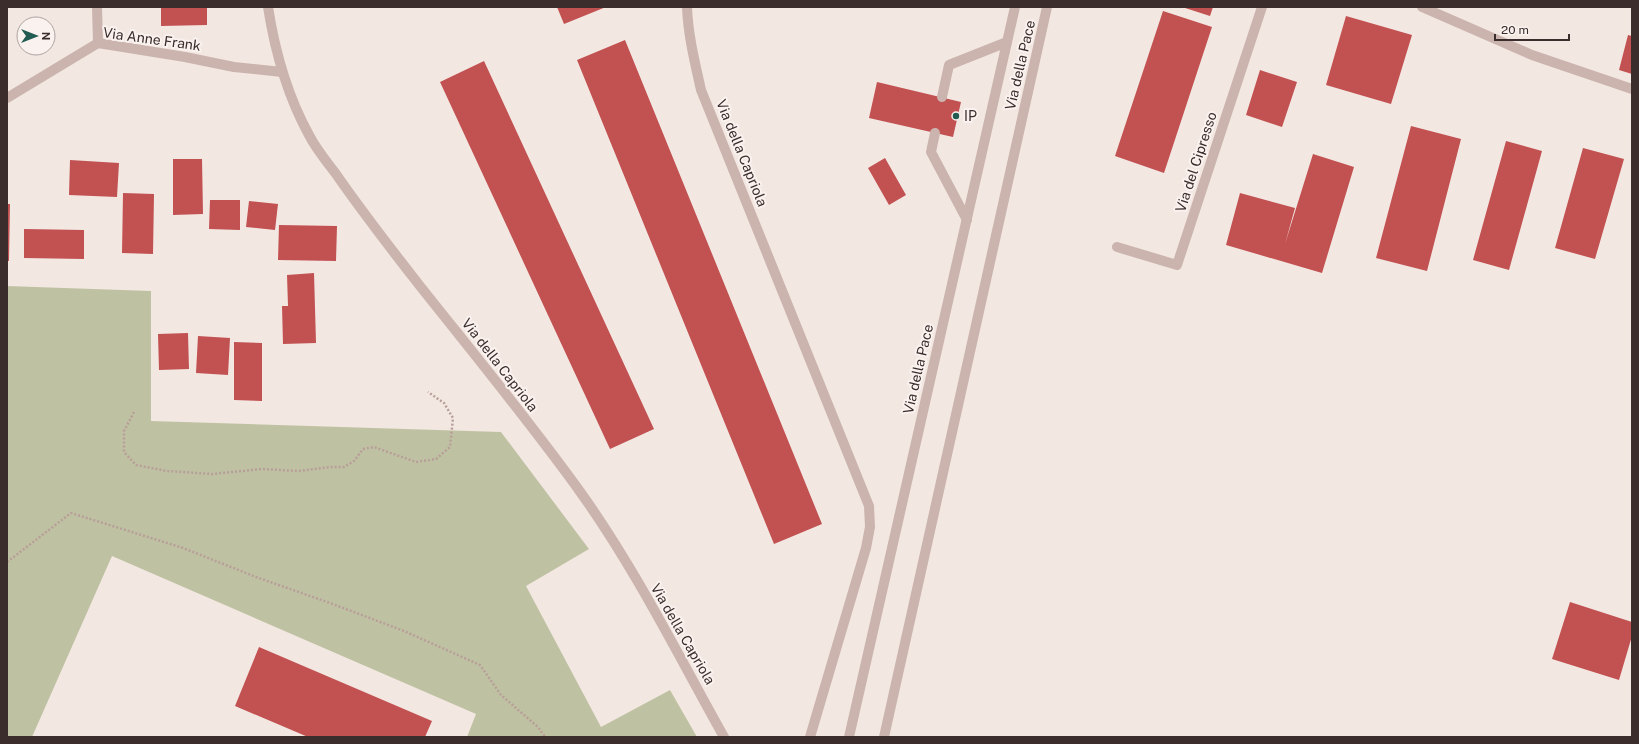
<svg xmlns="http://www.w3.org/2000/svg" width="1639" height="744" font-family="'Public Sans',sans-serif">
  <rect width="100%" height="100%" fill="#f3e7e2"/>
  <path fill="#bfc2a2" d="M7,286L151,291V421L501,432L589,549L526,586L601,727L670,690L697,737H467L476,714L112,556L32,737H7Z"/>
  <path fill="#c25151" d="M161,7H207V25L161,26Z
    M557,7H606L564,24Z
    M1182,7H1213L1210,16Z
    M1163,11L1212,27L1164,173L1115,156Z
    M1346,16L1412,35L1391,104L1326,85Z
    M1628,35L1632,36V74L1619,70Z
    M625,40L822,524L774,544L577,60Z
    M484,61L654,429L610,449L440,82Z
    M1260,70L1297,82L1282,127L1246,115Z
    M877,82L961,102L953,137L869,118Z
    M1411,126L1461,139L1427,271L1376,258Z
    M1506,141L1542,151L1509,270L1473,260Z
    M1583,148L1624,159L1595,259L1555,248Z
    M1313,154L1354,167L1322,273L1226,245L1240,193L1295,208L1285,244Z
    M885,158L906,195L889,205L868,168Z
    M173,159H202L203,214L173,215Z
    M70,160L119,163L117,197L69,195Z
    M123,193L154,194L153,254L122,253Z
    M210,200H240V230L209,229Z
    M249,201L278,204L275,230L246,227Z
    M7,204H10L9,261H7Z
    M279,225L337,226L336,261L278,260Z
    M24,229L84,230V259L24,258Z
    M314,273L316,343L283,344L282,306H288L287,275Z
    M188,333L189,369L159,370L158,334Z
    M198,336L230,338L228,375L196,373Z
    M234,342L262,343V401L234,400Z
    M1570,602L1632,622V636L1619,680L1552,659Z
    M259,647L432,721L425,737H308L235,706Z"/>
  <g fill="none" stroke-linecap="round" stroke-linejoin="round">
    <path stroke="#b79e98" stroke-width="2.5" stroke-dasharray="2 2" stroke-linecap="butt" d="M134,412L124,431V452L136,465L167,471L212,474L262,469L298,471L331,467H344L354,461L363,449L374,447L416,462L436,459L450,447L453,418L444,403L428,392
      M7,562L71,513L183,548L256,577L330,603L404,631L480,665L501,695L538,727L545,737"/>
    <path stroke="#cbb4ae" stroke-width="10" d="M942,97L949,65L1007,42
      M935,133L931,152L967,220"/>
    <path stroke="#cbb4ae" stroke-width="10" d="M97,7L98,43
      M268,7C275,52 287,95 309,135C316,149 327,162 336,174C363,213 391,249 420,286C474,354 530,422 581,493C636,570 678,655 724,737
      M687,7C688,35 695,63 701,90L869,506L870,527L866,548L810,737
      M1422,7L1532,55L1632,89
      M7,98L98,43L185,57L234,67L282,72
      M1117,247L1177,265L1262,7"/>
    <path stroke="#cbb4ae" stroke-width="10" d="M849,737L1015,7
      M884,737L1047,7"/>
  </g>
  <circle fill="#225b51" stroke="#faf2ef" stroke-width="1.5" cx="956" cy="116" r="4"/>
  <g text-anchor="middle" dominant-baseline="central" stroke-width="4" stroke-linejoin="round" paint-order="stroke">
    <g font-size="14" fill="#3a2d2c" stroke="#faf2ef">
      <text transform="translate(152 39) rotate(8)">Via Anne Frank</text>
      <text transform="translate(1020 65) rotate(-77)">Via della Pace</text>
      <text transform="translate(742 153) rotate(68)">Via della Capriola</text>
      <text transform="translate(1196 162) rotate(-72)">Via del Cipresso</text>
      <text transform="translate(500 365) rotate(52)">Via della Capriola</text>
      <text transform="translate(918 369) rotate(-77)">Via della Pace</text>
      <text transform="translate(683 634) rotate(60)">Via della Capriola</text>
    </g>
    <g font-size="14" fill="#3a2d2c" stroke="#faf2ef" text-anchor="start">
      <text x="964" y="116">IP</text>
    </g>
  </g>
  <rect width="1639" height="744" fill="none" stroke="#3a2d2c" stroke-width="16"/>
  <g transform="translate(36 36) rotate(90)"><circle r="19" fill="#faf2ef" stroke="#ada3a1"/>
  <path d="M0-3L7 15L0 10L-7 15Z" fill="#225b51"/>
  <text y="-6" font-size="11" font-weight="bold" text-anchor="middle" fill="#3a2d2c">N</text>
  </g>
  <path d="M1495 34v6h74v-6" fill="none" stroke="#3a2d2c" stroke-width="2"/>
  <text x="1501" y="34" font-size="12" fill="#3a2d2c" stroke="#faf2ef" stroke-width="3" paint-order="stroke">20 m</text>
</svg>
